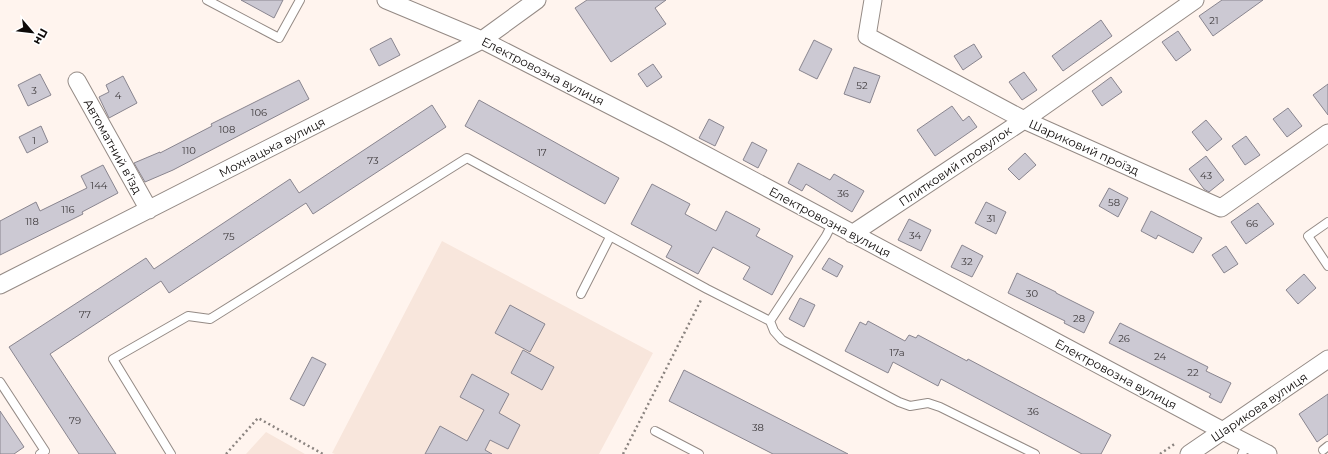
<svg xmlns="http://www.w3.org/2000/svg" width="1328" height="454" font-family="Montserrat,sans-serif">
  <rect width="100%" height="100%" fill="#fff4ee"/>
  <path fill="#f8e6dc" d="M442,241L653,353L599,454H335L332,453Z
    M266,432L305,454H246Z"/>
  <path fill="#ccc9d3" stroke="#89858f" d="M241,0H283L274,18Z
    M587,0H666L655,8L666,24L611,62L575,8Z
    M1222,0H1263L1213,36L1199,16Z
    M1101,20L1112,36L1063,71L1052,56Z
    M1178,31L1191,50L1176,61L1162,42Z
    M391,38L400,55L379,66L370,49Z
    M814,40L832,49L817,79L799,70Z
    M974,44L982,57L963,70L954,56Z
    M653,64L662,77L647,87L638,74Z
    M854,67L880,76L870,103L844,94Z
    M1024,72L1037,90L1022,100L1009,82Z
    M40,74L51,95L28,106L18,85Z
    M123,76L137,103L109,118L99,97L109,92L106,85Z
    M1111,77L1122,92L1102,106L1092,91Z
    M299,80L309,99L173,170L145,182L134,163L160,152V153L212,126L211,124Z
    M1328,84V115L1313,95Z
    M479,100L619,178L605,204L465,126Z
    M432,105L446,127L313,214L306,203L169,293L161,281L50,354L116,454H79L9,347L146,258L154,269L290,179L299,193Z
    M952,106L963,121L969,116L977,127L935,156L917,130Z
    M1288,108L1302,126L1287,137L1273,119Z
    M709,119L724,127L715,146L699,138Z
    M1206,120L1222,139L1207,151L1192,132Z
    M41,126L48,142L27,153L19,137Z
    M1246,136L1260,155L1245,165L1232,146Z
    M752,142L767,150L758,168L743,160Z
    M1025,153L1036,165L1019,180L1008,169Z
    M1206,156L1224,180L1209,192L1204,189L1189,169Z
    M798,163L830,180L834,174L864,191L852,212L806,184L802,191L788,183Z
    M103,165L118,193L82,212L83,214L0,255V221L36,202L40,211L87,188L81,176Z
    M652,184L690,204L685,214L716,231L726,211L760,229L756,236L793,256L772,295L743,279L750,267L713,247L698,274L666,257L672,246L631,224Z
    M1109,188L1128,198L1118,217L1099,206Z
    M986,202L1006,212L996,234L975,223Z
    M1258,203L1274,224L1246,244L1231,222Z
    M1151,211L1202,238L1193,253L1158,235L1156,239L1141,231Z
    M909,219L931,230L921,251L898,240Z
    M962,245L983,256L972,277L951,267Z
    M1226,246L1238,264L1224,273L1212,255Z
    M829,258L843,266L837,277L822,269Z
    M1017,273L1056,292V293L1094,312L1084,333L1064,323L1065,321L1008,293Z
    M1304,274L1316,288L1298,304L1286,290Z
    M800,298L815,305L804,327L789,319Z
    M510,305L545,324L530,352L495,333Z
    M868,321L905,341L909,335L916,338L918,335L967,361L968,359L1111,435L1101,454H1082L941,379L938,386L893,362L888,373L845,351L860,322L866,325Z
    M1120,323L1208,367L1206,371L1231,383L1221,403L1209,397L1211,394L1109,343Z
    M523,350L554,367L542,390L511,373Z
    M312,357L326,364L304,406L290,399Z
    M684,370L848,454H773L669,401Z
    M472,374L509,394L499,413L520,425L508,449L490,440L485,450L492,454H425L440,426L467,441L484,410L460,397Z
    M1328,394V434L1317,442L1299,414Z
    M0,411L24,447L14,454H0Z"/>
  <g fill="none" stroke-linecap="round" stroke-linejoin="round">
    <defs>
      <path id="service" d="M207,0L279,38L300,0
        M1328,222L1308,236L1328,266
        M832,224L826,236L770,321L774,331L782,340L899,402L910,406L928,403L940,407L1035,454
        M581,294L610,237
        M0,382L45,451L40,454
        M655,431L699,454
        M1323,450L1328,446
        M171,454L113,359L188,316L210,319L467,158L707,289L770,321
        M1242,454L1247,443"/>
      <path id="minor" d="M386,0L482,40L668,135L1223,431L1268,454
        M873,0L867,36L1024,120L1221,208L1328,133
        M77,81L149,210
        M852,234L1024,120L1195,0
        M0,285L482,40L537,0
        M1189,454L1328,359"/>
    </defs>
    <use href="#service" stroke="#948a85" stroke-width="10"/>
    <use href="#minor" stroke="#948a85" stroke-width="19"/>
    <path stroke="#8b8480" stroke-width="2.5" stroke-dasharray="2 3" stroke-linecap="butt" d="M226,454L258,418L323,454
      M623,454L702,298
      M1160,454L1176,443"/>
    <use href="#service" stroke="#fff" stroke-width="8"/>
    <use href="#minor" stroke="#fff" stroke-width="17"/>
  </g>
  <g text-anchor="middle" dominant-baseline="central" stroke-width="3" stroke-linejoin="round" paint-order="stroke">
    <g font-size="10" fill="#3e3a3c">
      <text x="1214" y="20">21</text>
      <text x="862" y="85">52</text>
      <text x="34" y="90">3</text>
      <text x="118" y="95">4</text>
      <text x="259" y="112">106</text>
      <text x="227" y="129">108</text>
      <text x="34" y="140">1</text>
      <text x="189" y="150">110</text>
      <text x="542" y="152">17</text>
      <text x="373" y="160">73</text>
      <text x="1206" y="175">43</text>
      <text x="99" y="185">144</text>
      <text x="843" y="193">36</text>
      <text x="1114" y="202">58</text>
      <text x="68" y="209">116</text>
      <text x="991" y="218">31</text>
      <text x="32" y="221">118</text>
      <text x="1252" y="223">66</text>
      <text x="915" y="235">34</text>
      <text x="229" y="236">75</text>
      <text x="967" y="261">32</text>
      <text x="1032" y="293">30</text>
      <text x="85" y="314">77</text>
      <text x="1079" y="318">28</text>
      <text x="1124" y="338">26</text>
      <text x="897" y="352">17а</text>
      <text x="1160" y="356">24</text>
      <text x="1193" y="372">22</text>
      <text x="1033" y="411">36</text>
      <text x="75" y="420">79</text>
      <text x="758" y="427">38</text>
    </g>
    <g font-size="12" fill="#0e0a09" stroke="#fff">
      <text transform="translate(543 71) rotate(27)">Електровозна вулиця</text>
      <text transform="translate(113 146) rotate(61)">Автоматний в’їзд</text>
      <text transform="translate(272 147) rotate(-27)">Мохнацька вулиця</text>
      <text transform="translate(1084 147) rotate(24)">Шариковий проїзд</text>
      <text transform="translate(955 166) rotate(-34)">Плитковий провулок</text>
      <text transform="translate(830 222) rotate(28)">Електровозна вулиця</text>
      <text transform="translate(1116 374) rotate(28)">Електровозна вулиця</text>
      <text transform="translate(1259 407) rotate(-34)">Шарикова вулиця</text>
    </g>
  </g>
  <g transform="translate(32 32) rotate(118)" stroke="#ffffff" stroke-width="3" paint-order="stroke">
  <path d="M0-3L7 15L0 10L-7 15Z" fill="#0e0a09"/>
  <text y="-6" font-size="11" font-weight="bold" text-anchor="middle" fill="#0e0a09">Пн</text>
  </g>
</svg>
